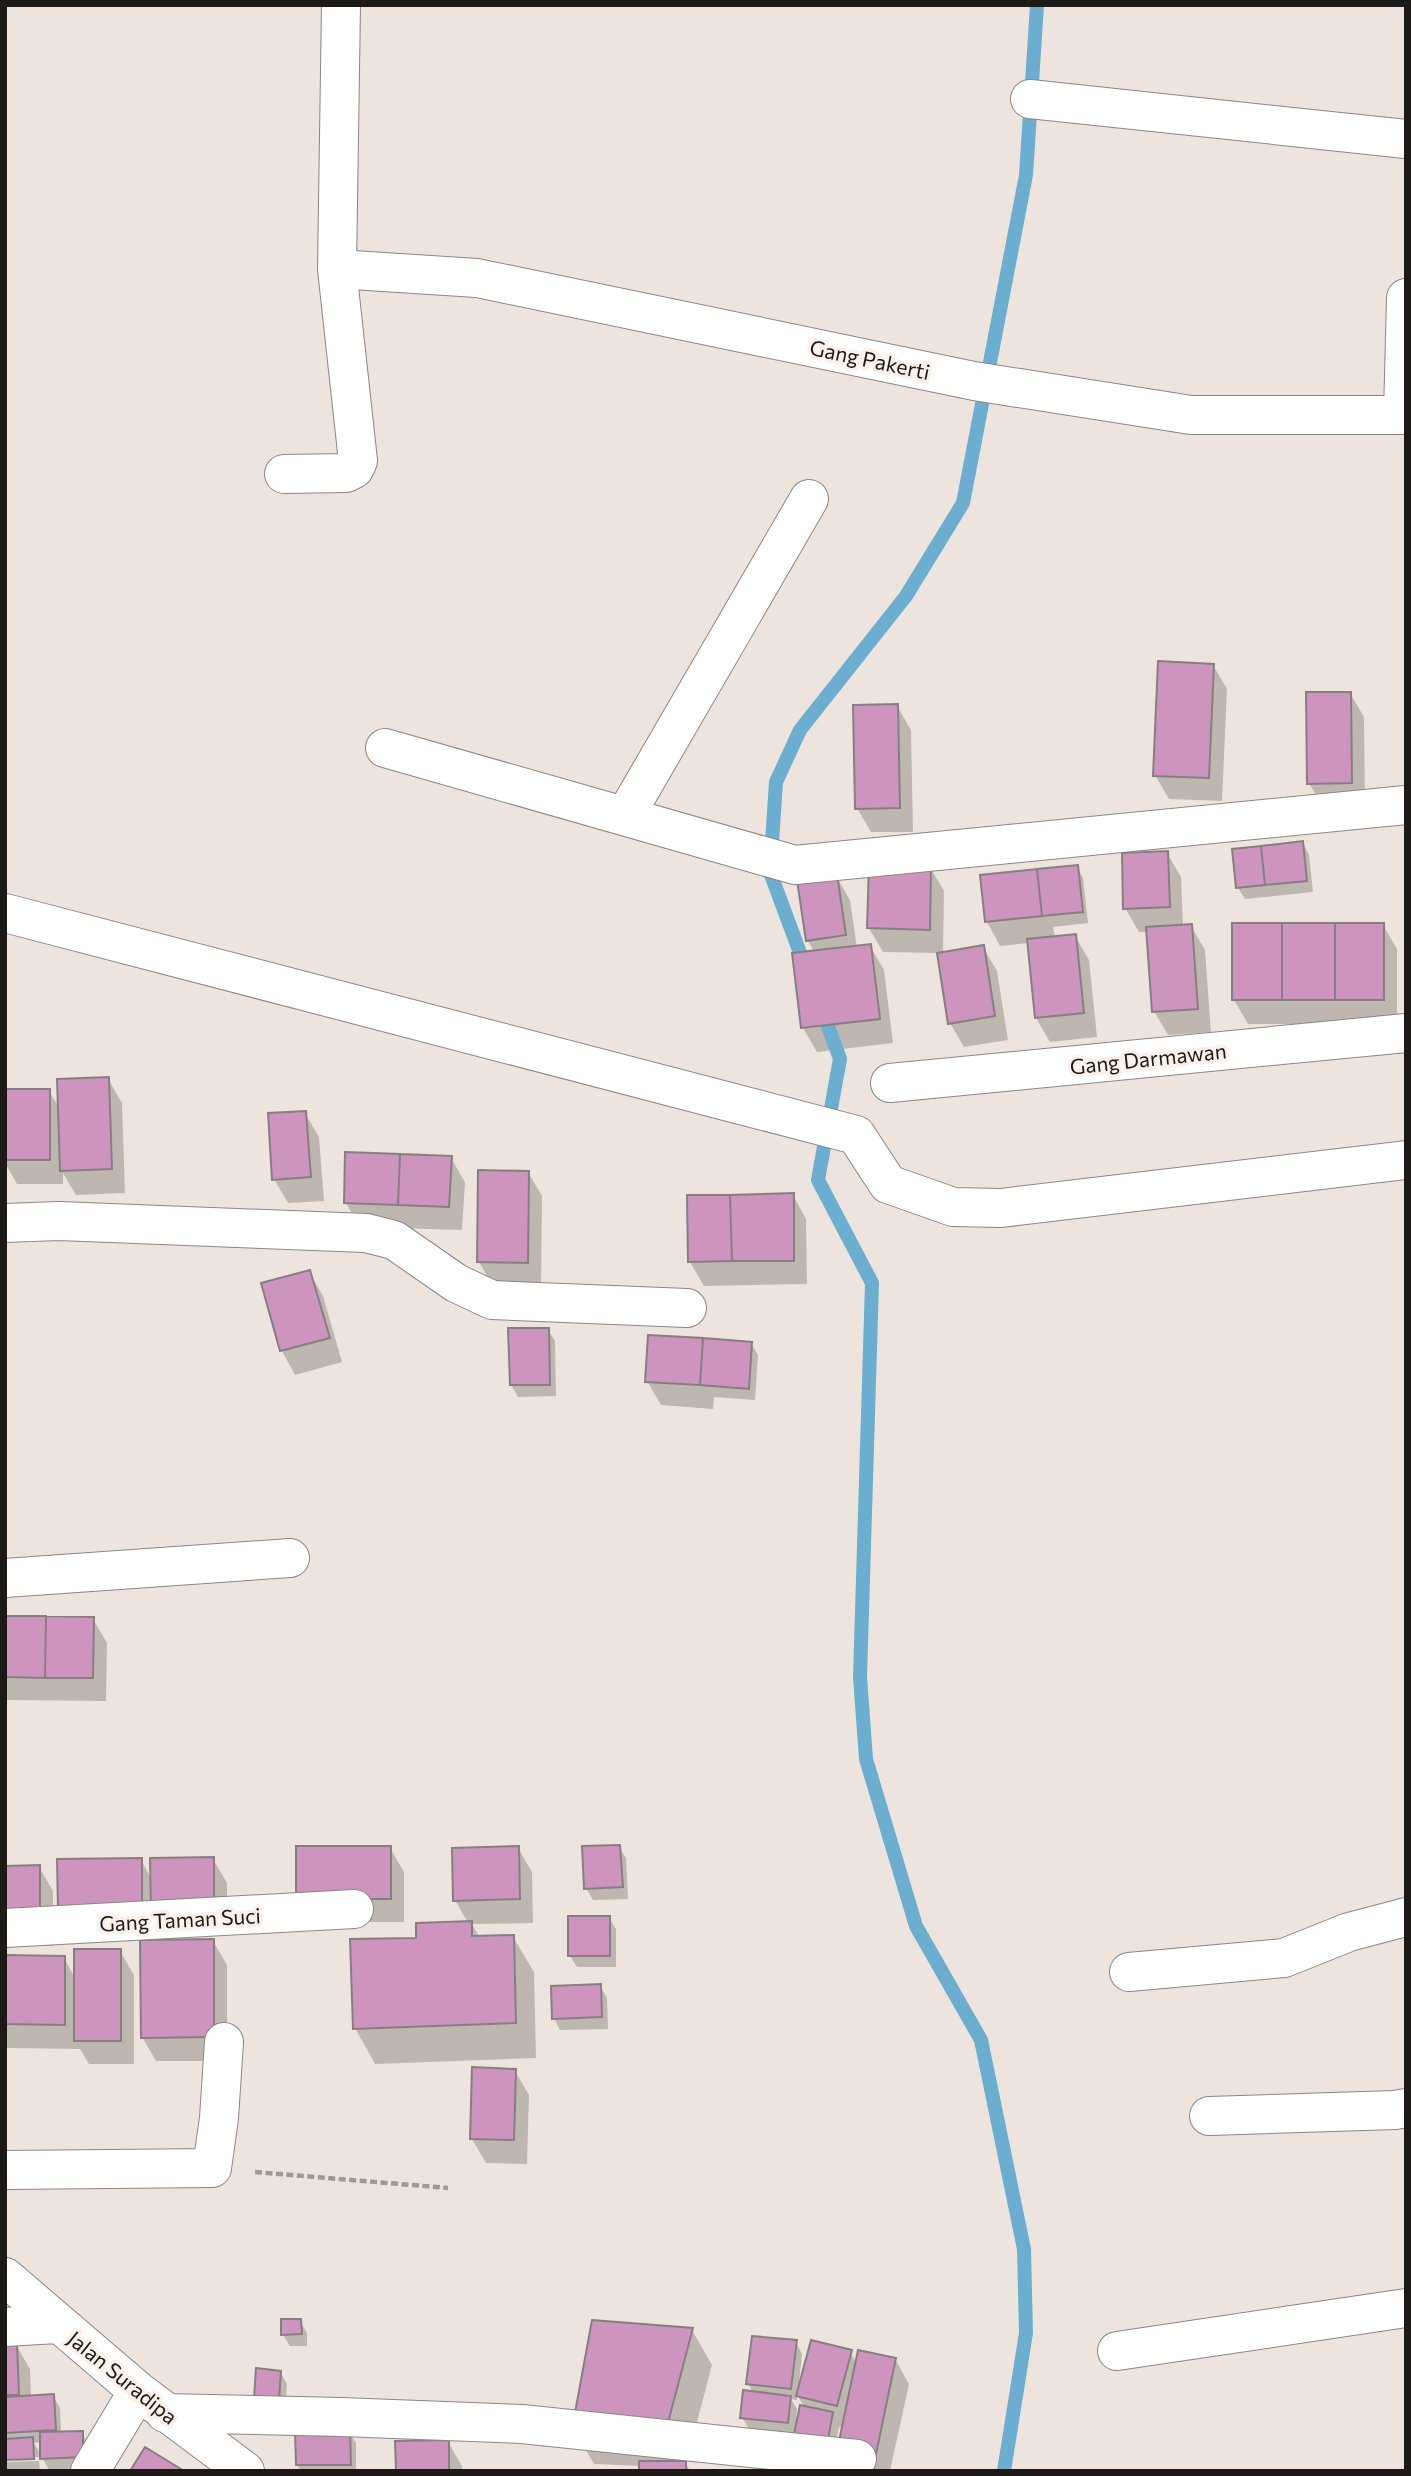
<svg xmlns="http://www.w3.org/2000/svg" width="1411" height="2476" font-family="Commissioner,sans-serif">
  <rect width="100%" height="100%" fill="#ede5dd"/>
  <path fill="#0003" fill-rule="evenodd" d="M1213,665L1227,689L1222,801L1169,799L1155,775Z
    M1350,693L1364,717L1365,807H1323L1309,783Z
    M897,706L911,730L913,832H871L857,808Z
    M1303,843L1309,855L1313,892L1245,899L1238,888Z
    M1167,853L1181,877L1183,926H1191L1205,950L1211,1032L1168,1035L1154,1011L1148,932H1139L1125,908Z
    M930,867L944,891L943,953L983,947L997,971L1008,1040L964,1047L950,1023L939,953L883,952L869,928Z
    M1077,867L1083,878L1088,923L1053,927L1055,938L1075,936L1089,960L1097,1037L1050,1042L1036,1018L1029,943L1000,946L987,922Z
    M836,876L850,900L857,948L870,946L884,970L893,1043L817,1052L803,1028L815,953L808,941L799,881Z
    M1383,925L1397,949V1024H1248L1234,1000Z
    M108,1079L122,1103L125,1193L76,1195L63,1173V1184H17L5,1163V1091H49L60,1109Z
    M305,1113L319,1137L324,1201L288,1203L274,1179Z
    M451,1158L465,1182L462,1230L360,1227L346,1203Z
    M528,1172L542,1196L541,1286H493L479,1262Z
    M793,1195L806,1219L807,1284L704,1286L690,1262Z
    M309,1272L323,1296L342,1362L295,1375L282,1351L263,1285Z
    M548,1330L555,1341L556,1396L518,1397L511,1385Z
    M751,1343L758,1355L755,1400L714,1397L713,1409L661,1405L647,1381Z
    M5,1618L93,1619L107,1643L106,1701L5,1700Z
    M619,1847L626,1858L628,1899L593,1900L586,1888Z
    M390,1848L404,1872V1922H311Z
    M518,1848L532,1872L533,1923L472,1924L479,1937H513L534,1972L536,2058L375,2064L355,2028L418,1940L468,1923L455,1900Z
    M213,1859L227,1883V1934L167,1935L59,1861L141,1860L152,1880Z
    M39,1867L53,1891V1946H5Z
    M609,1918L616,1929V1967H577L570,1956Z
    M213,1941L227,1965V2061H156L142,2037Z
    M120,1951L134,1975V2064H89L80,2049L6,2048L5,1957L64,1958L75,1978Z
    M600,1986L607,1998L608,2029L560,2030L554,2018Z
    M515,2071L529,2095L527,2164L486,2163L472,2139Z
    M300,2321L307,2333V2346H290L283,2335Z
    M692,2330L712,2365L686,2464L690,2471H641V2466L594,2464L574,2429Z
    M796,2342L802,2354L799,2383L801,2384L850,2352L857,2364L895,2359L909,2384L890,2471H856L844,2428L839,2427L832,2461L749,2429L742,2417L753,2393L748,2383ZM797,2395L805,2408L799,2419L796,2418L797,2409L791,2399L797,2400Z
    M16,2345L30,2369L31,2397L53,2396L60,2408L61,2433L82,2432L88,2444L89,2468L49,2470L39,2452V2457L5,2459V2346ZM42,2442V2457L34,2443Z
    M280,2372L287,2384L285,2411L262,2409Z
    M349,2432L356,2443V2471H301L297,2465Z
    M448,2442L462,2466V2471H398Z
    M39,2461L40,2471H5V2462Z"/>
  <g fill="none" stroke-linecap="round" stroke-linejoin="round">
    <path stroke="#6baed0" stroke-width="14" d="M806,969L770,872L776,782L800,730L906,596L963,503L1026,175L1037,5
      M821,1007L840,1059L818,1180L872,1283L860,1677L866,1759L916,1926L981,2040L1024,2249L1026,2333L1004,2471"/>
  </g>
  <path fill="#cd95bd" stroke="#877e84" stroke-width="2" d="M1158,661L1214,664L1209,778L1153,776Z
    M1306,692H1351L1352,783L1307,784Z
    M898,704L900,808L855,809L853,705Z
    M1303,841L1307,881L1265,885L1261,846Z
    M1261,846L1265,885L1236,888L1232,849Z
    M1168,851L1170,907L1123,909L1122,853Z
    M869,864L931,866L930,930L867,928Z
    M1078,865L1083,912L1042,916L1037,869Z
    M1037,869L1042,916L985,922L980,875Z
    M837,874L846,935L806,941L797,880Z
    M1232,923H1282V1000H1232Z
    M1282,923H1335V1000H1282Z
    M1335,923H1384V1000H1335Z
    M1192,924L1198,1009L1152,1012L1146,927Z
    M1076,934L1084,1013L1035,1018L1027,939Z
    M871,944L880,1019L801,1028L792,953Z
    M984,945L995,1016L948,1024L937,953Z
    M109,1077L112,1169L60,1171L57,1079Z
    M5,1089H50V1160H5Z
    M306,1111L311,1177L272,1180L268,1113Z
    M345,1152L400,1154L398,1205L344,1203Z
    M400,1154L452,1156L449,1207L398,1205Z
    M478,1170L529,1171L528,1263L477,1262Z
    M794,1193V1261H732L730,1195Z
    M687,1195H730L732,1261L688,1262Z
    M310,1270L330,1338L280,1351L261,1283Z
    M508,1328H549L550,1385H510Z
    M648,1335L703,1338L700,1385L645,1382Z
    M703,1338L752,1342L749,1389L700,1385Z
    M5,1616H46L45,1678L5,1677Z
    M46,1616L94,1617L93,1678H45Z
    M620,1845L623,1887L584,1889L582,1846Z
    M296,1846H391V1899H296Z
    M519,1846L520,1899L453,1901L452,1848Z
    M214,1857V1911H151L150,1858Z
    M142,1858V1908L58,1909L57,1859Z
    M40,1865V1922H5V1866Z
    M568,1916H610V1956H568Z
    M472,1921V1936L514,1935L516,2023L353,2029L350,1939L416,1938V1923Z
    M214,1939V2037L141,2038L140,1940Z
    M74,1949H121V2041H74Z
    M5,1955L65,1956V2025L5,2024Z
    M601,1984L602,2017L552,2019L551,1986Z
    M472,2067L516,2069L514,2140L470,2139Z
    M281,2319H301L302,2334L281,2335Z
    M592,2320L693,2328L665,2434L572,2429Z
    M752,2336L797,2340L791,2389L746,2384Z
    M811,2340L852,2350L837,2406L796,2396Z
    M5,2344H17L19,2395H5Z
    M858,2350L896,2358L876,2454L838,2446Z
    M256,2368L281,2371L279,2400L254,2398Z
    M743,2390L791,2396L788,2423L740,2418Z
    M54,2394L56,2430L5,2433V2397Z
    M800,2405L833,2412L826,2450L792,2444Z
    M350,2430L351,2465H296L295,2431Z
    M83,2431V2457L40,2459V2432Z
    M33,2437L34,2459L5,2460V2439Z
    M449,2440V2471H396L395,2441Z
    M145,2447L181,2469L180,2471H130Z
    M639,2461H686V2471H639Z"/>
  <g fill="none" stroke-linecap="round" stroke-linejoin="round">
    <defs>
      <path id="minor" d="M1030,99L1406,139
        M337,269L477,278L974,381L1191,415H1406
        M1403,415L1406,298
        M284,474L346,473L354,469L358,461L337,269L341,5
        M385,748L795,865L1406,805
        M625,816L809,499
        M5,913L856,1135L888,1184L953,1207L1001,1208L1406,1160
        M890,1083L1406,1033
        M5,1223L59,1221L366,1233L394,1240L456,1283L492,1300L687,1308
        M5,1578L290,1558
        M5,1928L354,1909
        M1129,1972L1284,1958L1349,1932L1406,1917
        M1209,2116L1395,2110L1406,2108
        M5,2170L212,2168L219,2118L224,2042
        M5,2277L138,2391L245,2471
        M5,2327L57,2324
        M1117,2351L1406,2308
        M165,2413L342,2417L522,2424L857,2459
        M90,2471L138,2391"/>
    </defs>
    <use href="#minor" stroke="#8d867f" stroke-width="40"/>
    <path stroke="#9f9993" stroke-width="4.5" stroke-dasharray="7 3.5" stroke-linecap="butt" d="M255,2172L448,2188"/>
    <use href="#minor" stroke="#fff" stroke-width="38"/>
  </g>
  <g text-anchor="middle" dominant-baseline="central" stroke-width="7" stroke-linejoin="round" paint-order="stroke">
    <g font-size="21" fill="#1c1916" stroke="#faf2ea">
      <text transform="translate(870 359) rotate(12)">Gang Pakerti</text>
      <text transform="translate(1148 1058) rotate(-6)">Gang Darmawan</text>
      <text transform="translate(180 1919) rotate(-3)">Gang Taman Suci</text>
      <text transform="translate(123 2377) rotate(39)">Jalan Suradipa</text>
    </g>
  </g>
  <rect width="1411" height="2476" fill="none" stroke="#1c1916" stroke-width="14"/>
</svg>
